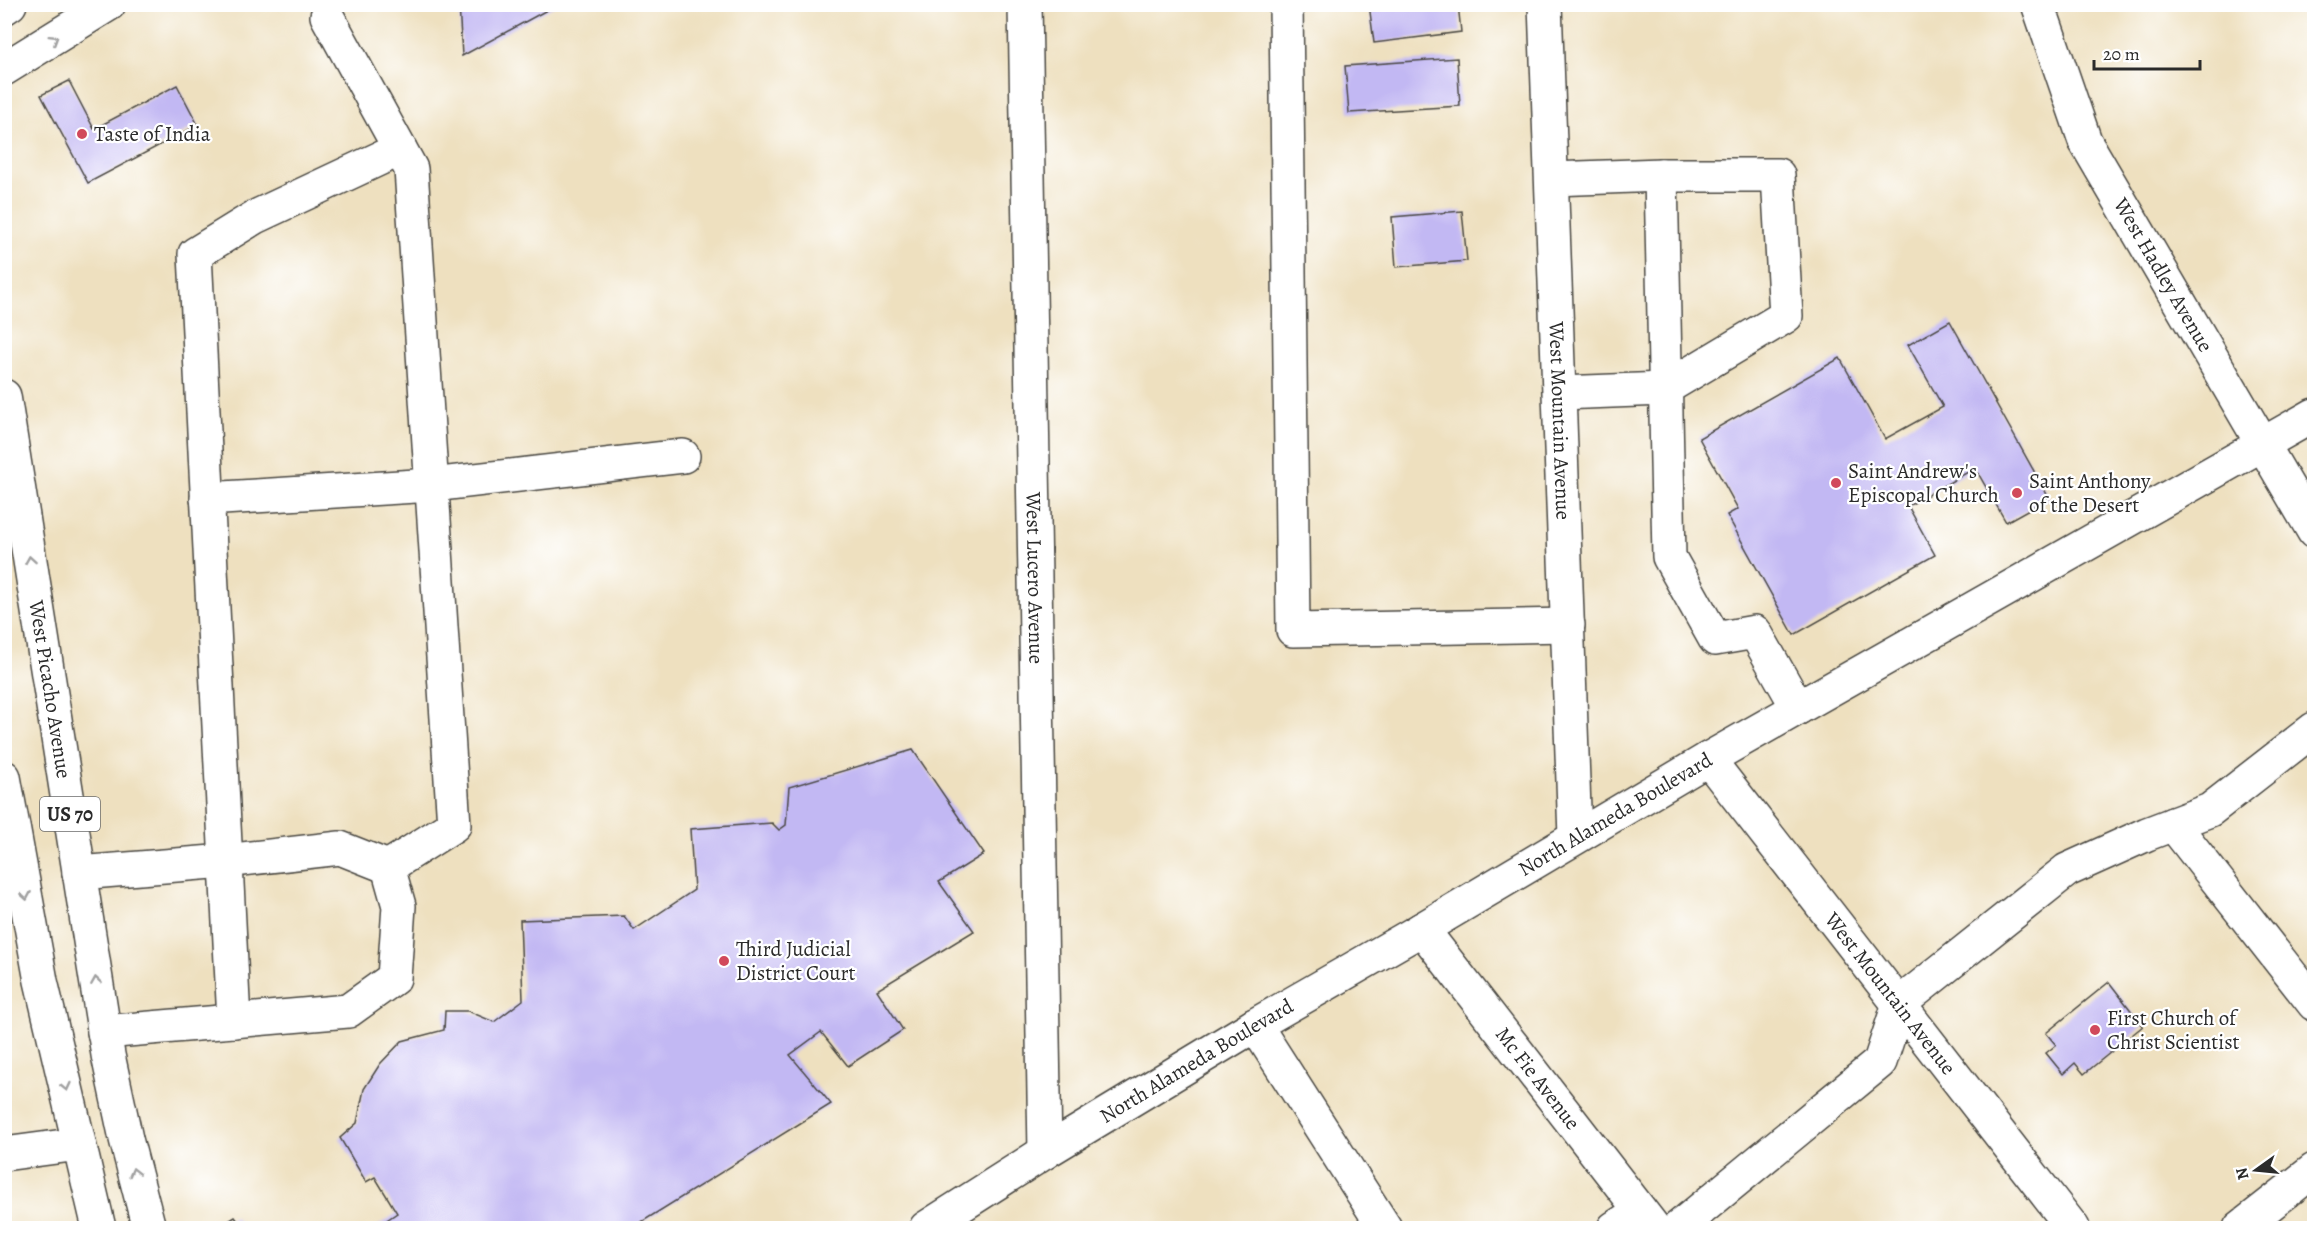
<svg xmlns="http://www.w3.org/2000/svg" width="2319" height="1233" font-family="Alegreya,serif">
  <rect width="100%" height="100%" fill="#fff"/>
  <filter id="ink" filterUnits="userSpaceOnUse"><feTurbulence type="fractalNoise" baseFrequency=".0167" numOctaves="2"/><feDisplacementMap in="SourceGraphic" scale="12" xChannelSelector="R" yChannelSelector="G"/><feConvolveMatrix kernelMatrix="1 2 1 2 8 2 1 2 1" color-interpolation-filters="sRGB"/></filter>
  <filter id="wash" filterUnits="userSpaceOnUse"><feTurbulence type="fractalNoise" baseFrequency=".008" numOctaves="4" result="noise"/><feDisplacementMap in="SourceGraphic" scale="24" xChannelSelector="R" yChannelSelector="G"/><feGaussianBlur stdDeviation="1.35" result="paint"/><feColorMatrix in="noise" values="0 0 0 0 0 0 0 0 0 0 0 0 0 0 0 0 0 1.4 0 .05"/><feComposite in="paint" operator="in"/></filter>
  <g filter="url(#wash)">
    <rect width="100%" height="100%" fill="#eee0bf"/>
    <g id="blocks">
      <path fill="#c2b8f3" d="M459,4H558L462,56Z
        M1369,4H1458L1461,32L1374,43Z
        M1457,58L1460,106L1349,113L1345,66Z
        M69,81L94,129L177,85L198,125L88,183L41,95Z
        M1462,211L1467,261L1396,267L1392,217Z
        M1950,321L2049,498L2006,522L1975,468L1908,506L1935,555L1794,635L1727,515L1738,509L1699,438L1840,358L1885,439L1943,407L1908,345Z
        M913,750L984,854L939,882L974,931L877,990L903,1030L848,1066L821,1032L790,1055L831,1104L632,1228H375L397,1213L375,1177L366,1182L340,1138L357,1123L364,1089L380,1064L402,1041L444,1030L445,1011H468L494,1022L523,1000L520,920L624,916L634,930L694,890L690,829L772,823L779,830L786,825L789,787Z
        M2109,982L2143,1026L2084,1074L2075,1063L2063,1074L2046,1053L2056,1045L2046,1033Z
        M235,1217L243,1228H217Z"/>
    </g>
  </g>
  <g filter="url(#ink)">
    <use href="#blocks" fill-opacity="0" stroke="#484641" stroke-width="1.5"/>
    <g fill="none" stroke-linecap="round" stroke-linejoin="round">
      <defs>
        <g id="minor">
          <path id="s1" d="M1025,4L1045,1152"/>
          <path d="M1286,4L1293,630L1568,625"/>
          <path id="s2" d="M1545,4L1575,837"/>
          <path id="s3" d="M2038,4L2085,141L2314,532"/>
          <path d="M4,8L10,4"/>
          <path d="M327,16L411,169L454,825L388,867"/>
          <path d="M4,69L109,4"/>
          <path d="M1661,175L1669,557L1715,639L1755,632L1798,708"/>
          <path d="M1552,179L1661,175H1778L1786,316L1664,389L1560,393"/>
          <path d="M207,499L432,485L683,456"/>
          <path id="s4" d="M1708,759L2073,1228"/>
          <path d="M2173,824L2314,1004"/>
          <path d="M79,873L225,861L340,848L388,867L399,906L394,978L348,1011L104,1032"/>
          <path id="s5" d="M1422,929L1654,1228"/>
          <path d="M234,1021L195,254L255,217L400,149"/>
          <path d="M1255,1025L1385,1228"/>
          <path d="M4,1154L79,1144"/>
          <path d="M1614,1228L1640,1211"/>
          <path d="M1678,1228L1880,1062L1899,1004L2067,870L2147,834L2210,810L2314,729"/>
          <path d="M2240,1228L2314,1170"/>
        </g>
        <g id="major">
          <path id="s6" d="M4,396L108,1055L126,1139L149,1228"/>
          <path d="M4,777L41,981L99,1228"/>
          <path id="s7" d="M926,1228L1045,1152L1255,1025L1422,929L1708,759L2314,415"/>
        </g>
      </defs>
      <use href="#minor" stroke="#484641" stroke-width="36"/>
      <use href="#major" stroke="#484641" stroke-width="36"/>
      <use href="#minor" stroke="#fff" stroke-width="33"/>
      <use href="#major" stroke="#fff" stroke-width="33"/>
    </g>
    <defs><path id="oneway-chevron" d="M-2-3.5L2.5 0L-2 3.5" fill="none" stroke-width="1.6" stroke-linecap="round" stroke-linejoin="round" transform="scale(1.5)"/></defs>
    <g stroke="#a0a0a0">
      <use href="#oneway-chevron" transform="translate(54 39) rotate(-32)"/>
      <use href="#oneway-chevron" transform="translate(30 560) rotate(-99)"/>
      <use href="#oneway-chevron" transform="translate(26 896) rotate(80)"/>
      <use href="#oneway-chevron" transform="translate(96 981) rotate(-99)"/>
      <use href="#oneway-chevron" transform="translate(66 1087) rotate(77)"/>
      <use href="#oneway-chevron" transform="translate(134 1172) rotate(-104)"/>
    </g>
  </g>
  <g fill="#d1495b" stroke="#fff" stroke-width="2">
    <circle cx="82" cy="134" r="6"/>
    <circle cx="1836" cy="483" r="6"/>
    <circle cx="2017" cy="493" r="6"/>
    <circle cx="724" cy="961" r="6"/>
    <circle cx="2095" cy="1030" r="6"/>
  </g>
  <g text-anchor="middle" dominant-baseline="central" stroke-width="4.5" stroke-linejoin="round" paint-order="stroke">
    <rect fill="#fff" stroke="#6b6b6b" stroke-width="1.5" x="40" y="797" width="60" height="34" rx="4.5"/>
    <g font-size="20" font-weight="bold" fill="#2b2b2b">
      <text x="70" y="814">US 70</text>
    </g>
    <g font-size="21" fill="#2b2b2b" stroke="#fff" text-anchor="start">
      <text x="94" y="134">Taste of India</text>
      <text x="1848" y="471">Saint Andrew's<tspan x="1848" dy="24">Episcopal Church</tspan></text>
      <text x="2029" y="481">Saint Anthony<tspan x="2029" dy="24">of the Desert</tspan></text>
      <text x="736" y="949">Third Judicial<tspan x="736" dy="24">District Court</tspan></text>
      <text x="2107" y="1018">First Church of<tspan x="2107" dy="24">Christ Scientist</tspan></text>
    </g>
    <g font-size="21" fill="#2b2b2b" stroke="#fff">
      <text stroke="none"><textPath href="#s3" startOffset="300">West Hadley Avenue</textPath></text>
      <text stroke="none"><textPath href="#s2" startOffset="417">West Mountain Avenue</textPath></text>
      <text stroke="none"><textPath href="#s1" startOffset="574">West Lucero Avenue</textPath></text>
      <text stroke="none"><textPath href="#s6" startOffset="297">West Picacho Avenue</textPath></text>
      <text stroke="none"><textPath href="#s7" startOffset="804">North Alameda Boulevard</textPath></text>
      <text stroke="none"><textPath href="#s4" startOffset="297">West Mountain Avenue</textPath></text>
      <text stroke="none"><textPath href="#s7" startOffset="318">North Alameda Boulevard</textPath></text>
      <text stroke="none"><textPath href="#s5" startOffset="189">Mc Fie Avenue</textPath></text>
    </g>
  </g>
  <rect width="2319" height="1233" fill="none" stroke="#fff" stroke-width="24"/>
  <g transform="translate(2256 1170) rotate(255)" stroke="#ffffff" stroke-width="4.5" paint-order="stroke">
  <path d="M0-4.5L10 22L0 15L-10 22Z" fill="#2b2b2b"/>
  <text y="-9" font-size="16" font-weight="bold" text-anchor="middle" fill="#2b2b2b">N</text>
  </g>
  <path d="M2094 60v9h106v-9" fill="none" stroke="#2b2b2b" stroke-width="3"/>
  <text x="2103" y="60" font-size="18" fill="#2b2b2b" stroke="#ffffff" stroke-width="4.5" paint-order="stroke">20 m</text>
</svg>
